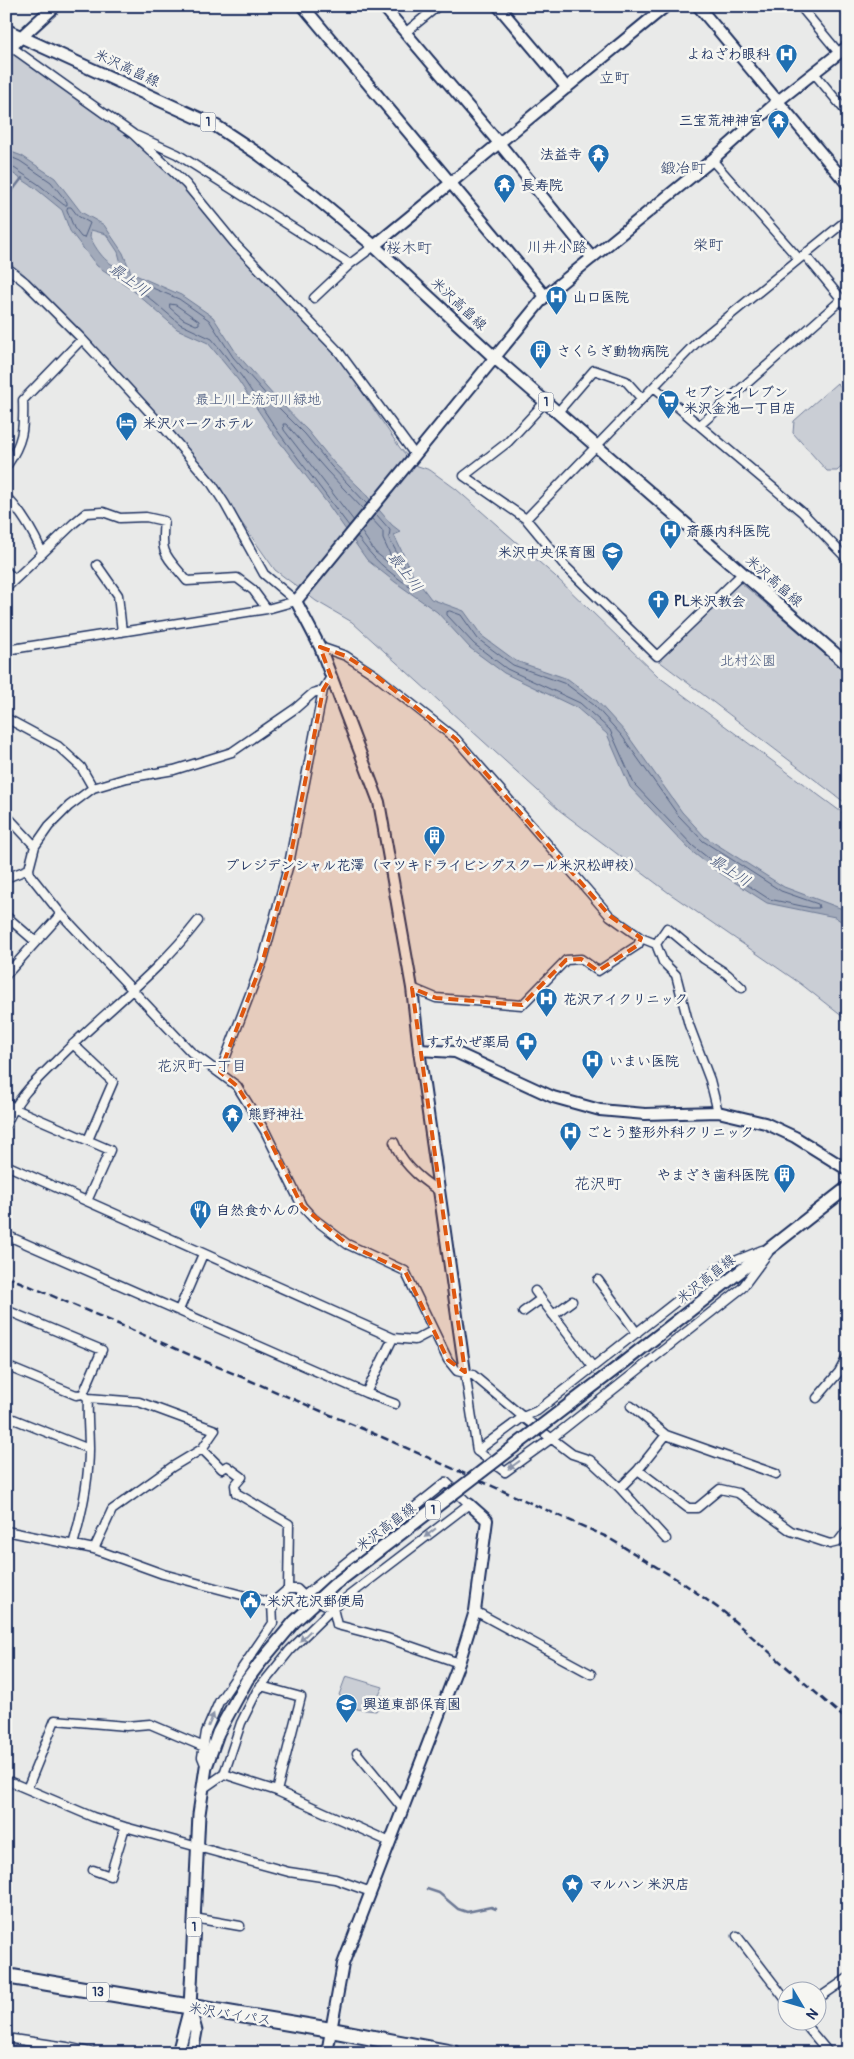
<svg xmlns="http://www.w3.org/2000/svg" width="854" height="2059" font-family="Pangolin,'Klee One',sans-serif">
  <rect width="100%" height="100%" fill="#e9eae9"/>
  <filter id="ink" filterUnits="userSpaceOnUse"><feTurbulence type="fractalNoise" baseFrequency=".02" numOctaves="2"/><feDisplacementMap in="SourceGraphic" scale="10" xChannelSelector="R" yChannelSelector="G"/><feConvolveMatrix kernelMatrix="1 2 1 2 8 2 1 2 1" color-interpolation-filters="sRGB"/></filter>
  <g filter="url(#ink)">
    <path fill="#caced5" stroke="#727e9a" d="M6,49L19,56L129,137L182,187L239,253L335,352L400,448L415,465L430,470L456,489L555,576L659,677L848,817V1021L801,984L669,893L559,810L352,622L316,601L275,570L227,502L56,307L24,274L6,261Z
      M837,383L848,395V461L837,471H827L793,433L794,421Z
      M740,582L848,674V805L659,661Z
      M346,1676L383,1687L379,1695L387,1697L376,1711L357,1709L339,1695Z"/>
    <path fill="#a2aaba" stroke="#6c7995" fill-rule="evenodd" d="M6,150L22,156L55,178L81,212L104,225L123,253L131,273L181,295L213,317L237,354L273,395L308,431L334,463L361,489L392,525L401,532L394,535L413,575L431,599L464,611L482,636L516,661L568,679L597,701L626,733L682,812L705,837L784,887L848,911V926L835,917L767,903L714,869L690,850L630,787L607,734L577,708L504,673L470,648L437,612L395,582L367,560L327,503L275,436L238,380L208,343L177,329L128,286L97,266L70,231L62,210L35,188L6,169ZM91,230L106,234L118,252L122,267C107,267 96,249 90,237Z"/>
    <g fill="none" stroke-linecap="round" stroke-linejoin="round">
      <path stroke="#516083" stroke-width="1" d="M6,155L20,161L51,182L67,202V205H64L38,184L11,166L6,165
        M68,207H71L78,216L90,223L84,238L81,237L74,228L67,210Z
        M170,304L176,305L199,321V324L196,325L183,319L170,308Z
        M354,521L284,430L283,424H286L326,470L363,509
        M349,526L279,433L242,377L212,339L180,324L135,286V282H138L179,299L209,320L233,357L269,398L305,434L331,466L367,504
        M361,531L375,552L390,564H393V561L383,539V531L371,518
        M357,536C373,559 387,571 409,586H413V583L389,538L390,530L376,514
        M450,611L461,615L478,639L513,665L566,684L594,705L622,736L678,815L703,841L781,891L818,904L819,908H811L769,899L717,865L693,846L634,784L610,730L580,703L507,669L474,644L447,615V612Z"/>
      <path stroke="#6c7995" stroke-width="2.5" d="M6,199L22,178
        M427,1889L439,1893L458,1909L467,1912L491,1907L496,1909"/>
      <defs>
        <path id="street" d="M800,6L839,53
          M406,32L438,6
          M7,44L133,134L186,184L236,245L339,352L415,455
          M814,73L848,114
          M137,136L177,154L350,264
          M712,160L799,259
          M805,255L848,307
          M6,267L25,282L82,339L165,429L212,484L225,504L264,574L296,601
          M314,298L350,264L374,246
          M654,387L802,512L848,560
          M558,412L594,370L626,381L642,399
          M700,425L841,300
          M6,467C23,442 24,430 23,400L82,339
          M6,497C22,512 33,532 42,552
          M526,519L464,476L508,442L546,401
          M97,565L118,595L122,632
          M6,571L14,579
          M742,574L657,656L565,566L526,519L696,343L848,219
          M6,588L74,523L86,513L103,512L120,518L146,517L164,521C160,556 166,555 187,581L237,578L253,590L267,609
          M320,647L346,656L375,675L456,739L610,916L641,938L656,944L663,962L676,975L689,1025L710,1080L718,1112
          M6,650L267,609L296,601
          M323,690L313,693L296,708L232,752L174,770L127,778L93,788L69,806L49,826L35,846L29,869L30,875L61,914L191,1052L237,1086L265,1131L302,1206L313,1218L347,1244L405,1271L448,1360L457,1371L473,1375L523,1417L537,1411L720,1267L762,1250
          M6,718L58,746L81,767L93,788
          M6,815L35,846
          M6,878L29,869
          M6,916L36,942
          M656,944L667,928L704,959L727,974L742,988
          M6,975L61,914
          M412,988L436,998L522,1005L566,960L581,959L598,971L638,945L641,938
          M73,1044L113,1082L88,1140
          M220,1072L263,960L289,864L323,690L331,677
          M6,1102L13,1108L110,1150L87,1201
          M6,1125C18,1096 35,1082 57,1060C103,1013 157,974 198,921
          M394,1142C402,1164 420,1179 439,1191
          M6,1165L393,1338L415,1340L432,1331
          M6,1235L366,1393L393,1338
          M598,1280L637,1333
          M535,1291L593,1367
          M6,1310L102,1350L83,1394
          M179,1310L203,1254
          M523,1312L541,1299
          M553,1315L572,1301
          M6,1366L76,1395L83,1394
          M465,1372L477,1451L505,1472L552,1438L742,1288L768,1253
          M366,1393L395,1404
          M83,1394L88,1398L139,1402L215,1430L202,1449L172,1467L112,1510L94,1549
          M817,1398L839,1372L848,1355
          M631,1406L666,1435
          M6,1416L89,1449
          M202,1449L222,1469L227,1466L242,1477L235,1485L236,1493L289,1524L288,1589
          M477,1451L523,1417L572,1454L590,1460L620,1488L666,1539
          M638,1470L688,1508H697L720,1489L738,1493L791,1531L830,1544L838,1542L848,1529
          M620,1488L638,1470L666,1435L776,1474
          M6,1531L94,1549L163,1574L272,1603
          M73,1545C82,1513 89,1482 89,1449C89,1432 87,1416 88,1398
          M272,1603L288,1589H297L304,1596L333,1608L337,1625L387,1638L459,1663
          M475,1611L591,1674
          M261,1686L301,1697L277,1791
          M357,1753L403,1809
          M206,1767L202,1757L206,1732L219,1702L273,1623L272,1603
          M224,1774L277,1791L390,1842
          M6,1780L93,1817L125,1827L289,1872L335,1879L371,1892
          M204,1788L224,1774L241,1723L257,1691L290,1650L333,1608L469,1504L446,1482L304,1596
          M27,1789L55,1720L126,1726L150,1724L204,1747
          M93,1870L110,1876L125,1827
          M194,1918L240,1926
          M737,1936L786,2000
          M816,2000L848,1978
          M803,2022L829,2053
          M6,2038L67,2047L94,2053"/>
        <path id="secondary" d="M303,6L545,296
          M383,6L499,143L592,258
          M498,6L567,88
          M698,6L848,185
          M374,246L666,6
          M419,1050L455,1052L553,1097L600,1110L645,1114L718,1112L765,1123L795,1137L848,1170
          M465,1372L419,1050L412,988L379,802L320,647L296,601L545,296L712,160L778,101L848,46
          M327,2053L343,1964L459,1663L475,1611L487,1520L469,1504"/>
        <path id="primary" d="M6,30L216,126L260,155L314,196L374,246L495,358L848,665
          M6,51L55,6
          M618,1367L848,1187
          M190,2009L196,2031L192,2053
          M178,2053L190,2008L199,1814L206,1767L218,1733L247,1680L259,1664"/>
        <path id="highway" d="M6,1976L331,2030L453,2053"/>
      </defs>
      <use href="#street" stroke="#1b2f5e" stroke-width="11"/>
      <use href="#secondary" stroke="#1b2f5e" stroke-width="14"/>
      <use href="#primary" stroke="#1b2f5e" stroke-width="15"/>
      <use href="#highway" stroke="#1b2f5e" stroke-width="18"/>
      <use href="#street" stroke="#f6f6f2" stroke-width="8"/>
      <use href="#secondary" stroke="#f6f6f2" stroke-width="10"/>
      <use href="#primary" stroke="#f6f6f2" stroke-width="11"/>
      <use href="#highway" stroke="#f6f6f2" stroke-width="14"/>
      <path stroke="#1b2f5e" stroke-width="2.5" stroke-dasharray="8 4" stroke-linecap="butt" d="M6,1276L384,1438L607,1537L683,1583L725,1613L848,1721"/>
      <defs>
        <path id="primary-bridge" d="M259,1664L294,1622L334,1585L618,1367"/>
      </defs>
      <use href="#primary-bridge" stroke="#1b2f5e" stroke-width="15" stroke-linecap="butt"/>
      <use href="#primary-bridge" stroke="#f6f6f2" stroke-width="11"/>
    </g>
    <defs><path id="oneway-solid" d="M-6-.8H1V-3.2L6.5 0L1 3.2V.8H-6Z" transform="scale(1.25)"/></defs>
    <g fill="#8892a8">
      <use href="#oneway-solid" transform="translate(514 1465) rotate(144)"/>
      <use href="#oneway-solid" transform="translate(430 1533) rotate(142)"/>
      <use href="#oneway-solid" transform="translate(305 1636) rotate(136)"/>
      <use href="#oneway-solid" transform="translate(211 1720) rotate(-67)"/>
    </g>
  </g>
  <path fill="#de5710" fill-opacity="0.2" stroke="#de5710" stroke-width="4" stroke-dasharray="10 6" stroke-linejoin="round" d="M320,647L346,656L375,675L456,739L610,916L641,938L638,945L598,971L581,959L566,960L522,1005L436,998L412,988L465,1372L448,1360L405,1271L347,1244L302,1206L265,1131L237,1086L220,1072L263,960L289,864L323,690L331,677Z"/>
  <defs>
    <symbol id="hospital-pin" viewBox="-11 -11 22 30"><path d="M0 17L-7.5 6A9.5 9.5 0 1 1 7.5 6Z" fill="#1f6fb2" stroke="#f6f6f2"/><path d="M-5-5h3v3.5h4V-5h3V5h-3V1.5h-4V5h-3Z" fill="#fff"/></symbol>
    <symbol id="temple-pin" viewBox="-11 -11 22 30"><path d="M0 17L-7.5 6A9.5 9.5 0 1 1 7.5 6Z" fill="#1f6fb2" stroke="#f6f6f2"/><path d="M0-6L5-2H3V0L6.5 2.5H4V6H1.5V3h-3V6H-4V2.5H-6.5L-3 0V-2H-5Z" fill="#fff"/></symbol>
    <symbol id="building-pin" viewBox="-11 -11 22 30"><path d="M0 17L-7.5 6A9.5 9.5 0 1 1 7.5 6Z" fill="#1f6fb2" stroke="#f6f6f2"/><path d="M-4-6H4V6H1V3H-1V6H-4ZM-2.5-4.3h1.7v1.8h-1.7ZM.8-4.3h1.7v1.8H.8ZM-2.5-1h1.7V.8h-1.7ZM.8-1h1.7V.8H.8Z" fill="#fff"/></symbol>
    <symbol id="supermarket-pin" viewBox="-11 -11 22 30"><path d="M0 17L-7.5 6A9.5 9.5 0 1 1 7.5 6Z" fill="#1f6fb2" stroke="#f6f6f2"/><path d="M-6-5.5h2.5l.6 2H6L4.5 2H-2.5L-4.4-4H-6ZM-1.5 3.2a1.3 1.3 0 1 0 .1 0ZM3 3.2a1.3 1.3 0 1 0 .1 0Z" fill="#fff"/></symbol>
    <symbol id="hotel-pin" viewBox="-11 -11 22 30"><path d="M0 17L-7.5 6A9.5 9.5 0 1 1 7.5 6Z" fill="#1f6fb2" stroke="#f6f6f2"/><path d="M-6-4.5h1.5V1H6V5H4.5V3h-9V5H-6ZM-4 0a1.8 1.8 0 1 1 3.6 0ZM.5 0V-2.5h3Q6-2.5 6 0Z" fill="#fff"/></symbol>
    <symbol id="school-pin" viewBox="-11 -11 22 30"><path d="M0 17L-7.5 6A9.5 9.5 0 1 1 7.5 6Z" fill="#1f6fb2" stroke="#f6f6f2"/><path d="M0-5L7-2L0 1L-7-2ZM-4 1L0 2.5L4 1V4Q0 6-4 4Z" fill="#fff"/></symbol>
    <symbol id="church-pin" viewBox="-11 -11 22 30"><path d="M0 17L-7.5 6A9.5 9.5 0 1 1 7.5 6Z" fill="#1f6fb2" stroke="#f6f6f2"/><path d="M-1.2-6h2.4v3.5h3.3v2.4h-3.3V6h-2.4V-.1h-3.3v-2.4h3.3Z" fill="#fff"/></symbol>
    <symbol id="pharmacy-pin" viewBox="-11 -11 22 30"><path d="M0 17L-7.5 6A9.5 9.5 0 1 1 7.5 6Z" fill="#1f6fb2" stroke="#f6f6f2"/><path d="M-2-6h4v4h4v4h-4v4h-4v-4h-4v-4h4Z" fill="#fff"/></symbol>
    <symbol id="restaurant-pin" viewBox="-11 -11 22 30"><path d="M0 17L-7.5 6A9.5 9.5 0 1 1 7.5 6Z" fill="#1f6fb2" stroke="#f6f6f2"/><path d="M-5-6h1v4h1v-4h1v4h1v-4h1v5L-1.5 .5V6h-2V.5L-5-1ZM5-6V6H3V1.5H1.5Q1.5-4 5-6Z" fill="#fff"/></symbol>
    <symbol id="civic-pin" viewBox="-11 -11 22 30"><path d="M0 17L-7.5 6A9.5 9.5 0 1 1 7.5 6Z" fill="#1f6fb2" stroke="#f6f6f2"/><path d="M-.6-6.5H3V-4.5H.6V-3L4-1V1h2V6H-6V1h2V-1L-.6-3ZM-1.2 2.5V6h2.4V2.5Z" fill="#fff"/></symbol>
    <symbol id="sight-pin" viewBox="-11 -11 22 30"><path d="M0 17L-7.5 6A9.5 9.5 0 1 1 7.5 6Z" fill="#1f6fb2" stroke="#f6f6f2"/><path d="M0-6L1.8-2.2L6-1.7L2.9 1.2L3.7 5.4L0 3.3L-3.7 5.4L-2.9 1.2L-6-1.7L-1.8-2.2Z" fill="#fff"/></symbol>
  </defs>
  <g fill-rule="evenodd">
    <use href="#hospital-pin" x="774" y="42" width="25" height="34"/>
    <use href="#temple-pin" x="766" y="108" width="25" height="34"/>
    <use href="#temple-pin" x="586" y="142" width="25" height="34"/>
    <use href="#temple-pin" x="492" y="172" width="25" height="34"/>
    <use href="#hospital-pin" x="544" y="284" width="25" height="34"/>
    <use href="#building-pin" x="528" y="338" width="25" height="34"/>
    <use href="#supermarket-pin" x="656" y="388" width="25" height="34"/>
    <use href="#hotel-pin" x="114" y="410" width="25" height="34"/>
    <use href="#hospital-pin" x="658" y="518" width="25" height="34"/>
    <use href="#school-pin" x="600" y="540" width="25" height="34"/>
    <use href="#church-pin" x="646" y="588" width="25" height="34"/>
    <use href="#building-pin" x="422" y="824" width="25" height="34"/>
    <use href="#hospital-pin" x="534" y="986" width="25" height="34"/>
    <use href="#pharmacy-pin" x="514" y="1030" width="25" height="34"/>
    <use href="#hospital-pin" x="580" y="1048" width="25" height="34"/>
    <use href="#temple-pin" x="220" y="1102" width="25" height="34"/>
    <use href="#hospital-pin" x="558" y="1120" width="25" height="34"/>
    <use href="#building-pin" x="772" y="1162" width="25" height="34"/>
    <use href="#restaurant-pin" x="188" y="1198" width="25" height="34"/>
    <use href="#civic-pin" x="238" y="1588" width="25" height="34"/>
    <use href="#school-pin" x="334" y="1692" width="25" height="34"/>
    <use href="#sight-pin" x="560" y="1872" width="25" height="34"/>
  </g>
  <g text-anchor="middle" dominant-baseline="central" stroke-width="5" stroke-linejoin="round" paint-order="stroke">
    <g fill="#f6f6f2" stroke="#5d6b8a" stroke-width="1">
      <rect x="200.5" y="112.5" width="15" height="19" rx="4"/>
      <rect x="538.5" y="392.5" width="15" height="19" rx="4"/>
      <rect x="425.5" y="1500.5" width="15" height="19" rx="4"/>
      <rect x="186.5" y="1917.5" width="15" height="19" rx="4"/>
      <rect x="87" y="1982.5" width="22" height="19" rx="4"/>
    </g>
    <g font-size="12" font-weight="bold" fill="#1b2f5e">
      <text x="208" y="122">1</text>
      <text x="546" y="402">1</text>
      <text x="433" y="1510">1</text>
      <text x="194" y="1927">1</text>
      <text x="98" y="1992">13</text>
    </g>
    <g font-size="14" font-weight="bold" fill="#1b2f5e" stroke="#f6f6f2" text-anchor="start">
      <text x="770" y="54" text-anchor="end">よねざわ眼科</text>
      <text x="763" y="120" text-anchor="end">三宝荒神神宮</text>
      <text x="582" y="154" text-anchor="end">法益寺</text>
      <text x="521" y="185">長寿院</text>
      <text x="573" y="297">山口医院</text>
      <text x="557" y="351">さくらぎ動物病院</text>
      <text x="684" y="392">セブン-イレブン<tspan x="684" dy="16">米沢金池一丁目店</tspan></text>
      <text x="143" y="423">米沢パークホテル</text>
      <text x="686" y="531">斎藤内科医院</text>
      <text x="596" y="552" text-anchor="end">米沢中央保育園</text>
      <text x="674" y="601">PL米沢教会</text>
      <text x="434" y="865" text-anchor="middle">プレジデンシャル花澤（マツキドライビングスクール米沢松岬校）</text>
      <text x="563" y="999">花沢アイクリニック</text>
      <text x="510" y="1042" text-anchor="end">すずかぜ薬局</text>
      <text x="609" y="1061">いまい医院</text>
      <text x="248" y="1114">熊野神社</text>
      <text x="586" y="1132">ごとう整形外科クリニック</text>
      <text x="769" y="1175" text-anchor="end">やまざき歯科医院</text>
      <text x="216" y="1210">自然食かんの</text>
      <text x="267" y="1601">米沢花沢郵便局</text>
      <text x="363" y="1704">興道東部保育園</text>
      <text x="589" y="1884">マルハン 米沢店</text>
    </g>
    <g font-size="14" fill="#1b2f5e" stroke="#f6f6f2">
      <text transform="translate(127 68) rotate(25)">米沢高畠線</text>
      <text transform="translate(459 304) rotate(43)">米沢高畠線</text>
      <text transform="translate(774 581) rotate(41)">米沢高畠線</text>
      <text transform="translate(706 1279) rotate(-38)">米沢高畠線</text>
      <text transform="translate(386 1527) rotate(-37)">米沢高畠線</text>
      <text transform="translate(230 2014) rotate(9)">米沢バイパス</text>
    </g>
    <g font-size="14" fill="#47577c" stroke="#f6f6f2">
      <text x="258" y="399">最上川上流河川緑地</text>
      <text x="748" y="660">北村公園</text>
    </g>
    <g font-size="15" fill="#1b2f5e" stroke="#f6f6f2">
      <text x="614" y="78">立町</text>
      <text x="683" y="168">鍛冶町</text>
      <text x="708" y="245">栄町</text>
      <text x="557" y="247">川井小路</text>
      <text x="409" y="248">桜木町</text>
      <text x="202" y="1066">花沢町一丁目</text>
    </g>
    <g font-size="15" font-style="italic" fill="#44547a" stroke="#f6f6f2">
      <text transform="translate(129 280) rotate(36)">最上川</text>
      <text transform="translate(405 572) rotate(53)">最上川</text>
      <text transform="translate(730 871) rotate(33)">最上川</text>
    </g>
    <g font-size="16" fill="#1b2f5e" stroke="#f6f6f2">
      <text x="598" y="1184">花沢町</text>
    </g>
  </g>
  <rect width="854" height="2059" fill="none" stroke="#f6f6f2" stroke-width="25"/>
  <rect x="12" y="12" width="829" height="2034" fill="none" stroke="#1b2f5e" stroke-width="2" filter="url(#ink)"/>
  <g transform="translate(802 2006) rotate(128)"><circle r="24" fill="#f6f6f2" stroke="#9ea6b7"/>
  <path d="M0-4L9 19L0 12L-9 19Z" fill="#1f6fb2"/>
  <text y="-8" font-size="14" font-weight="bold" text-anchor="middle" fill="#1b2f5e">N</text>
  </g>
</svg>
